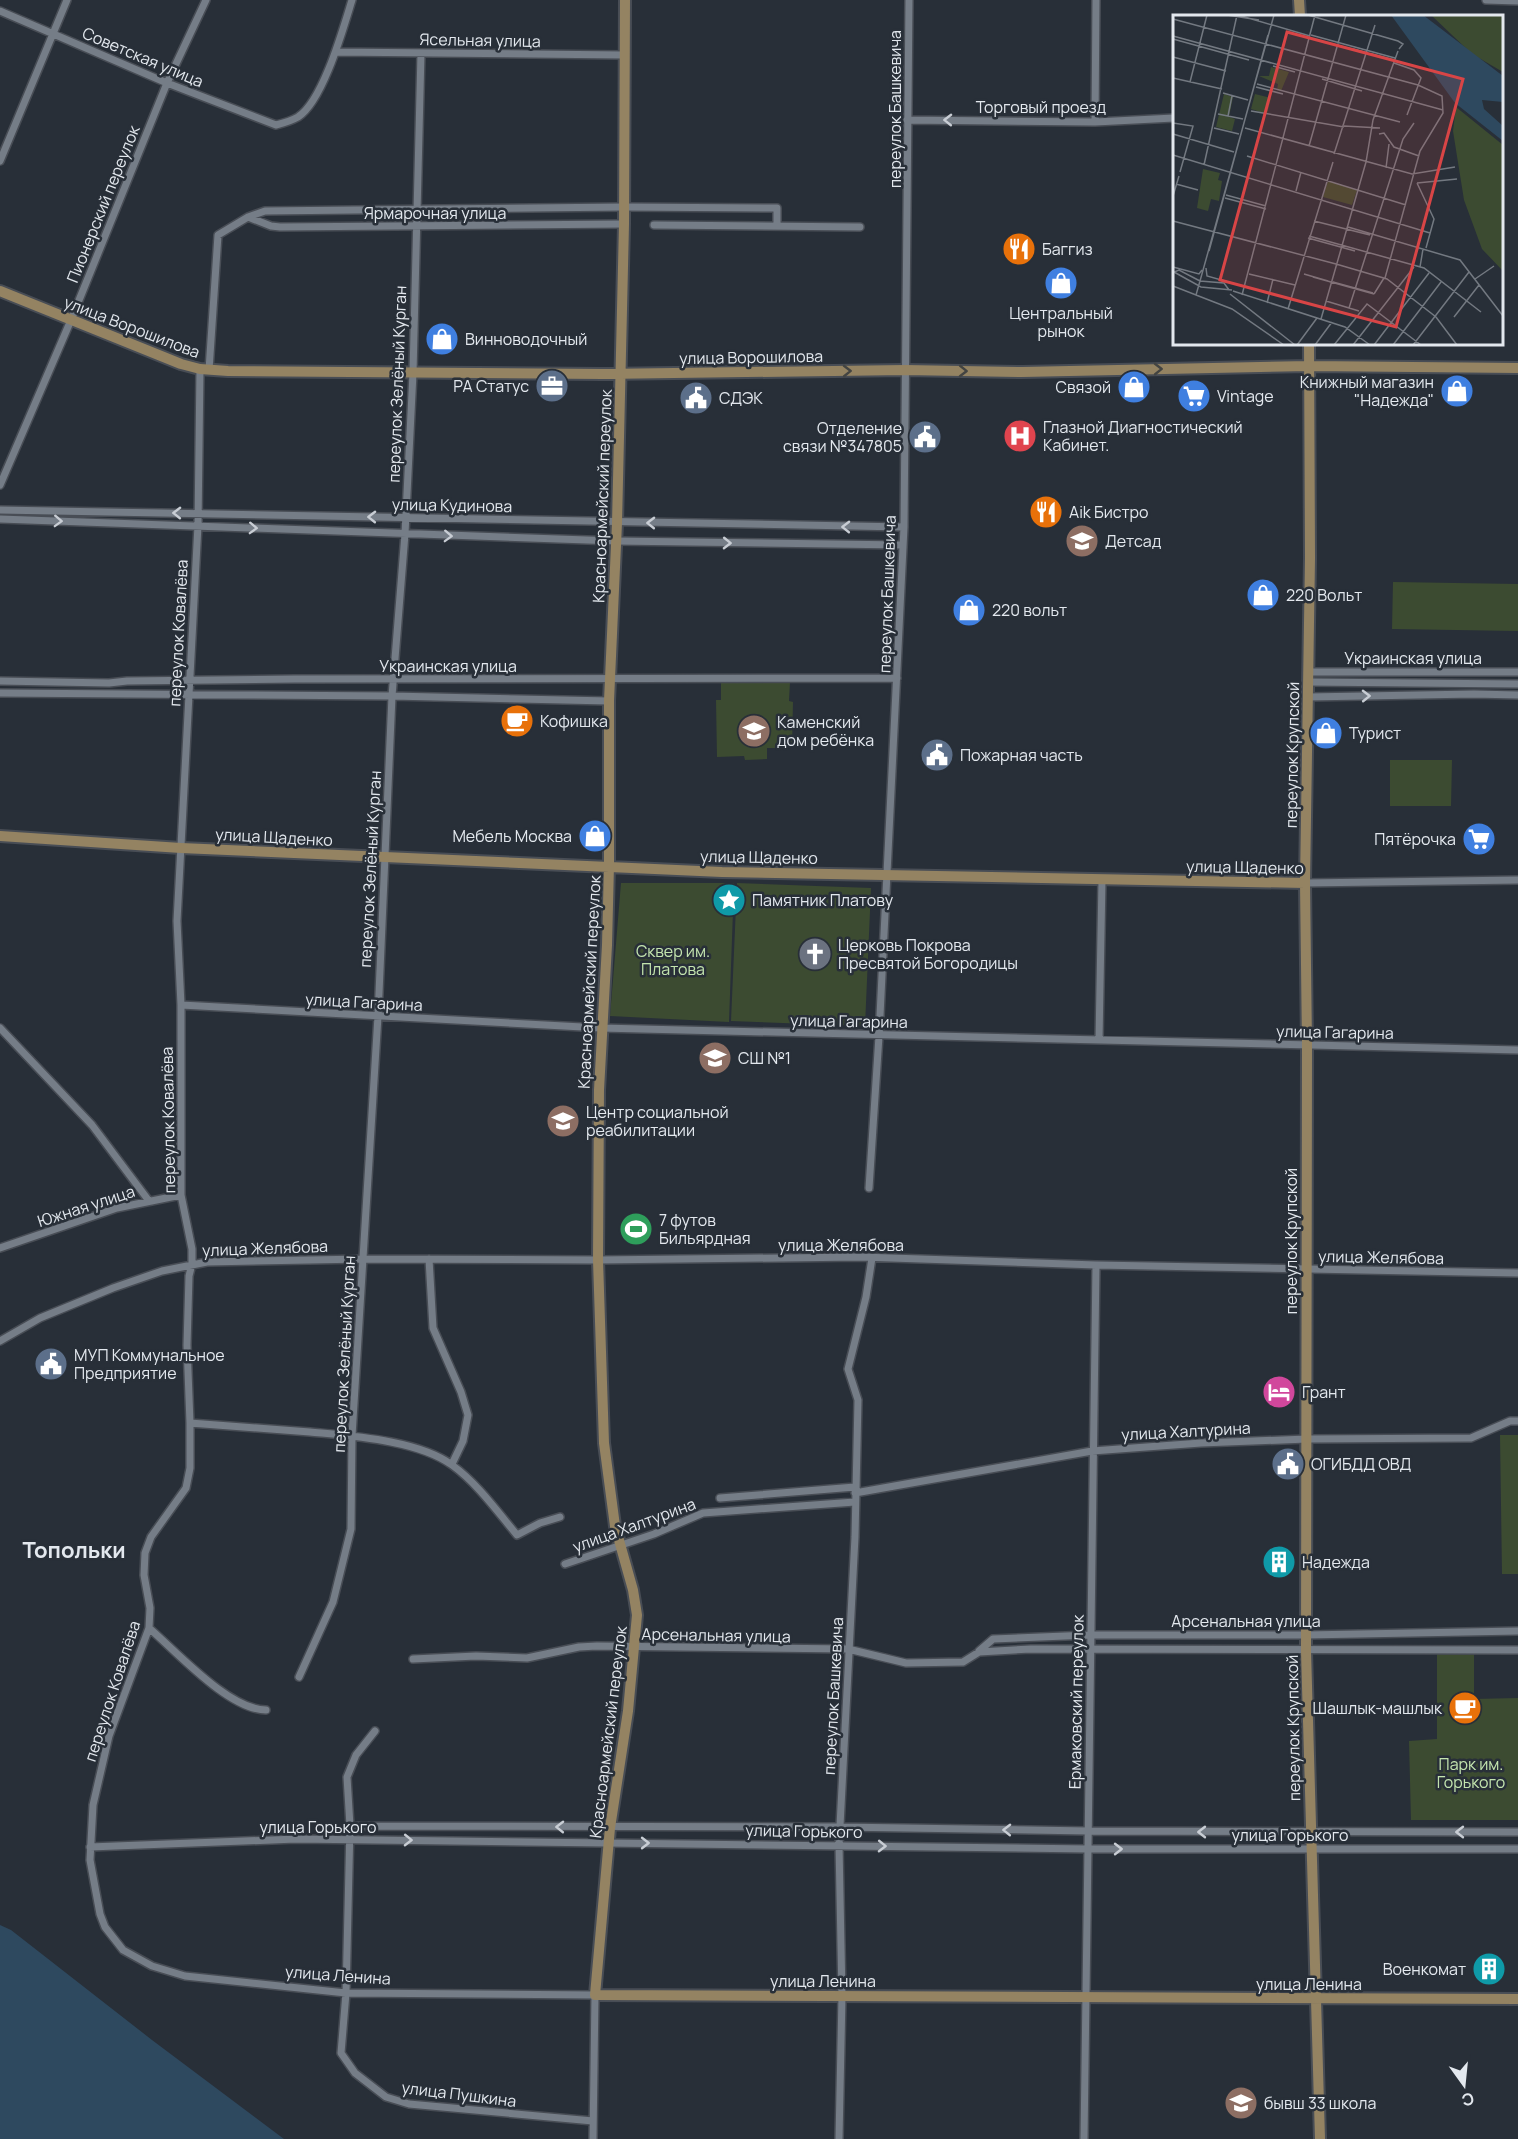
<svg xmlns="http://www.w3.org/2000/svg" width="1518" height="2139" font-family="Manrope,sans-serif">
  <rect width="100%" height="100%" fill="#282f38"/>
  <path fill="#3c4b31" d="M1393,582L1518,584V631L1392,629Z
    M790,682L789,701L793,702L792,748H767V759L745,760L744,756L717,757L716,700H721V683Z
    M1390,760H1452L1451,806H1390Z
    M621,883H734L729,1022L610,1016Z
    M737,883L871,888L865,1026L731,1021Z
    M1500,1435H1518V1574H1502Z
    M1437,1650H1474V1699L1518,1698V1820H1411L1409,1741L1437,1739Z"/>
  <path fill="#2e495f" d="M0,1925L11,1930L152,2040L284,2139H0Z"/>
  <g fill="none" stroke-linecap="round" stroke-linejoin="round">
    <defs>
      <path id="street" d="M1486,0L1518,1
        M0,11L167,83L276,125C284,123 291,121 298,117C323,101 343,29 352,0
        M336,52L624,55
        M907,120L1095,122L1174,118
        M1095,122L1096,0
        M0,161L67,0
        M248,217L271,226L280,227L624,224
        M654,225L860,227
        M200,369L198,525L177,921L181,1005V1195L192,1249V1264L189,1276L187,1345L190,1423V1468L186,1488L151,1537L145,1553L144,1575L150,1608L149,1628L109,1736L93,1805L90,1860L100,1914L105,1927L123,1950L152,1966L185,1976L346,1993L595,1995L593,2139
        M209,370L218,235L248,217L265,211L624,207L777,208V226
        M0,485L71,320L167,83L206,0
        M0,510L904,527
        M0,519L616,541L903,545
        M1308,672H1518
        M0,681L109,683L127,681L295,679L897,678
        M1308,682L1518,684
        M0,693L392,696L609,701
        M1308,697L1474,694L1518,695
        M1305,883L1518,880
        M181,1005L601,1028L1518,1050
        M0,1028L92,1125L149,1201
        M1099,1040L1102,880
        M869,1188L879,1036L904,527L909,0
        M0,1248L117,1208L181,1195
        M429,1259L433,1328L461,1392L468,1415L463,1441L452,1464
        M0,1341L40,1318L113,1288L162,1271L207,1262L364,1259L598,1260L861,1257L1096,1265L1518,1273
        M190,1423C230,1426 270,1429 310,1432C351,1436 418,1440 452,1465C477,1483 497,1511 517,1535L540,1523L560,1517
        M855,1493L1092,1451L1201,1443L1307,1439L1471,1438L1510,1421H1518
        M720,1498L855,1487
        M565,1564L654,1534L703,1513L855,1502
        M149,1628C177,1652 229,1710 266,1710
        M979,1651L993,1639L1090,1635H1306L1518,1631
        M413,1659L476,1656L527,1658L579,1647L597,1646L848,1649L906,1663L963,1662L979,1652L1031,1649L1518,1650
        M299,1677L333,1602L351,1529L352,1436L378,1016L392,696L405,534L413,373L421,53
        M375,1731L356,1755L347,1777L350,1826L346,1993L341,2053L355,2073L386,2097L409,2104L593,2121
        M350,1826L840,1827L1088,1831L1518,1832
        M90,1847L296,1839L1088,1849H1518
        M839,2139L842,1996L839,1845L855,1537L858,1400L848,1369L866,1297L872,1258
        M1084,2139L1096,1265"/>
      <path id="secondary" d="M625,0L624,224L617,523L609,701V865L607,945L599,1090L598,1260L604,1443L615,1526L633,1590L637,1615L628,1711L610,1828L595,1995L1518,1999
        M1299,0L1300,16
        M0,291L181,364L200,369L228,371L603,374L905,370L1022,372L1309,366L1518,368
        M1309,344L1310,558L1305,883L1307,1045L1306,1651L1320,2139
        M0,836L181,848L722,872L1305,883"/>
    </defs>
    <use href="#street" stroke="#484d55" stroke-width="10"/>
    <use href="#secondary" stroke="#484d55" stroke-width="14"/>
    <use href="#street" stroke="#757d87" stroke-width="7"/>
    <use href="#secondary" stroke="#948362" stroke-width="10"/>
  </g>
  <defs><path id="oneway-chevron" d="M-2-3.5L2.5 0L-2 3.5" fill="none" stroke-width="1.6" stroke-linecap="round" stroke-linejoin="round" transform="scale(1.5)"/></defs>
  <g stroke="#c8cdd4">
    <use href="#oneway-chevron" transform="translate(948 120) rotate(-179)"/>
    <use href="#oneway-chevron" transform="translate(177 513) rotate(-179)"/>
    <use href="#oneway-chevron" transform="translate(372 517) rotate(-179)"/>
    <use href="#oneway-chevron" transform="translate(58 521) rotate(2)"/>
    <use href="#oneway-chevron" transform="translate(651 523) rotate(-179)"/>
    <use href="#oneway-chevron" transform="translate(846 527) rotate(-179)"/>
    <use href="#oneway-chevron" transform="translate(253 528) rotate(2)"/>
    <use href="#oneway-chevron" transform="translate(448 536) rotate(2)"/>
    <use href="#oneway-chevron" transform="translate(727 543) rotate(1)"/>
    <use href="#oneway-chevron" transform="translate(1366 696) rotate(-1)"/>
    <use href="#oneway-chevron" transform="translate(560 1827) rotate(-179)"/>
    <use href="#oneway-chevron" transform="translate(1007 1830) rotate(-179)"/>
    <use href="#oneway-chevron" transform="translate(1202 1832) rotate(-180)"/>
    <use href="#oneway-chevron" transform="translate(1460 1832) rotate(-180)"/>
    <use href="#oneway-chevron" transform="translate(408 1840) rotate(1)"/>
    <use href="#oneway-chevron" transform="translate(645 1843)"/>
    <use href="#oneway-chevron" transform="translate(882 1846) rotate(1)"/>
    <use href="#oneway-chevron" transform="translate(1118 1849)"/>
  </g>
  <g stroke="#434442">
    <use href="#oneway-chevron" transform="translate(1158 369) rotate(-1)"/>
    <use href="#oneway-chevron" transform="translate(847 371) rotate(-1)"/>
    <use href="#oneway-chevron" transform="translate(963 371) rotate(1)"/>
  </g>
  <defs>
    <symbol id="restaurant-disc" viewBox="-11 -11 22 22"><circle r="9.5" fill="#e8710a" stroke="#282f38"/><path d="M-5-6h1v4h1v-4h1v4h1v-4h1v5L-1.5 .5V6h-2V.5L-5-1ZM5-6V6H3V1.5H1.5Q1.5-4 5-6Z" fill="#fff"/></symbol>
    <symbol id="shop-disc" viewBox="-11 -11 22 22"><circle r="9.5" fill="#3f7fe0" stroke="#282f38"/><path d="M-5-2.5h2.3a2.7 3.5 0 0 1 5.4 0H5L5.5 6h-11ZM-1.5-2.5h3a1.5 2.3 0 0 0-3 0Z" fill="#fff"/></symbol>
    <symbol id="office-disc" viewBox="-11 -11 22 22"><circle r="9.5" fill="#5c6f8a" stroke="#282f38"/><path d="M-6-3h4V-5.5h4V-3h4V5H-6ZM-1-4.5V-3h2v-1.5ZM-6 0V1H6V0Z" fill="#fff"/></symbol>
    <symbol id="supermarket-disc" viewBox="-11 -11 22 22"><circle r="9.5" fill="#3f7fe0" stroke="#282f38"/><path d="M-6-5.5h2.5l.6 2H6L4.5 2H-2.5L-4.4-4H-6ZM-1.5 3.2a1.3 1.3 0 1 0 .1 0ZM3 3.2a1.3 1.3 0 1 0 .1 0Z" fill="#fff"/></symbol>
    <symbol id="civic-disc" viewBox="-11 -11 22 22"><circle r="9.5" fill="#5c6f8a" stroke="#282f38"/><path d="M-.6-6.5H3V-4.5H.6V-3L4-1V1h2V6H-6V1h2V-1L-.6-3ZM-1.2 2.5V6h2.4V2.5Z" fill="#fff"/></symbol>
    <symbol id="hospital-disc" viewBox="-11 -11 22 22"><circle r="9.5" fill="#e0444e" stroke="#282f38"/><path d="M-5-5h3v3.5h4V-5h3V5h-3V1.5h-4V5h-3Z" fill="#fff"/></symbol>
    <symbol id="school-disc" viewBox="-11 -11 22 22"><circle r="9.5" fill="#8d6e63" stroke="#282f38"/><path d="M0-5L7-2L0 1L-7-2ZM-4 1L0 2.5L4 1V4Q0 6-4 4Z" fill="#fff"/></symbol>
    <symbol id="cafe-disc" viewBox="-11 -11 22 22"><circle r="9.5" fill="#e8710a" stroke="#282f38"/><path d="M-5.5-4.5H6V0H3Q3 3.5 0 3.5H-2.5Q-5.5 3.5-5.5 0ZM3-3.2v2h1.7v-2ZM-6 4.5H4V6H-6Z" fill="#fff"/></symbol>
    <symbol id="sight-disc" viewBox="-11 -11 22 22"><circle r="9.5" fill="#0f9aa8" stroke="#282f38"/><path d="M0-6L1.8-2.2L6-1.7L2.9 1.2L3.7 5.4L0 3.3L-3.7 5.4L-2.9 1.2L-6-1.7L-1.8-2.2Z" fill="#fff"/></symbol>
    <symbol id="church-disc" viewBox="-11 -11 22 22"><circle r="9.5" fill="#6b7280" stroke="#282f38"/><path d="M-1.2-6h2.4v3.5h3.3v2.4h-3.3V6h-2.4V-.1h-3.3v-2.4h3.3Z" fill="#fff"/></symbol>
    <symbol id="stadium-disc" viewBox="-11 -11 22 22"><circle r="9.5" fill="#2e9e5b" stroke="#282f38"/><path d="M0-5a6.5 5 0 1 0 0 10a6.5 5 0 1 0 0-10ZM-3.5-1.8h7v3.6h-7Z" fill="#fff"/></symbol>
    <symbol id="hotel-disc" viewBox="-11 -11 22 22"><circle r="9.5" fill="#d1479c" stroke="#282f38"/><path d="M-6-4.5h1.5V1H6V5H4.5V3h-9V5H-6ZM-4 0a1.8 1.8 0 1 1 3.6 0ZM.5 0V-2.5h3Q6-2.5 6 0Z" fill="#fff"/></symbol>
    <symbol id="building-disc" viewBox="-11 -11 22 22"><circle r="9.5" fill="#0f9aa8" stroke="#282f38"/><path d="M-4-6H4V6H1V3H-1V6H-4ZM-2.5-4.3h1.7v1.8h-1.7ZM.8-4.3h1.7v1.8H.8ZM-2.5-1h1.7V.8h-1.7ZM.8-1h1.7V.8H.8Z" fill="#fff"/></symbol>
  </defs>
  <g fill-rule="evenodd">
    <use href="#restaurant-disc" x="1000" y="230" width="38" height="38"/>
    <use href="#shop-disc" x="1042" y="264" width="38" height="38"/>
    <use href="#shop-disc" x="423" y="320" width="38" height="38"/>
    <use href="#office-disc" x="533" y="367" width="38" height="38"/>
    <use href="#shop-disc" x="1115" y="368" width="38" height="38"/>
    <use href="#shop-disc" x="1438" y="372" width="38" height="38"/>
    <use href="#supermarket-disc" x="1175" y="377" width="38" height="38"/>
    <use href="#civic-disc" x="677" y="379" width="38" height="38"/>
    <use href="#hospital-disc" x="1001" y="417" width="38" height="38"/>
    <use href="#civic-disc" x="906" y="418" width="38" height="38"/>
    <use href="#restaurant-disc" x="1027" y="493" width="38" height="38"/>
    <use href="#school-disc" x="1063" y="522" width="38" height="38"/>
    <use href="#shop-disc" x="1244" y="576" width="38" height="38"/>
    <use href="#shop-disc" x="950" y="591" width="38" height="38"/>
    <use href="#cafe-disc" x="498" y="702" width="38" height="38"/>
    <use href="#school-disc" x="735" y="712" width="38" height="38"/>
    <use href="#shop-disc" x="1307" y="714" width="38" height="38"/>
    <use href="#civic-disc" x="918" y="736" width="38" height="38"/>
    <use href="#shop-disc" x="576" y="817" width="38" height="38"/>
    <use href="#supermarket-disc" x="1460" y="820" width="38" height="38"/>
    <use href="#sight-disc" x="710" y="881" width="38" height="38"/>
    <use href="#church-disc" x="796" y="935" width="38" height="38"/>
    <use href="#school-disc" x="696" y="1039" width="38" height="38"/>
    <use href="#school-disc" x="544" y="1102" width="38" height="38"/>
    <use href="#stadium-disc" x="617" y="1210" width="38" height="38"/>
    <use href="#civic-disc" x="32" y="1345" width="38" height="38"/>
    <use href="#hotel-disc" x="1260" y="1373" width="38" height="38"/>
    <use href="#civic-disc" x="1269" y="1445" width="38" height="38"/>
    <use href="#building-disc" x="1260" y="1543" width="38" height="38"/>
    <use href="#cafe-disc" x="1446" y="1689" width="38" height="38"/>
    <use href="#building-disc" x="1470" y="1950" width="38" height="38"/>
    <use href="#school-disc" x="1222" y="2084" width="38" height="38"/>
  </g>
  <g text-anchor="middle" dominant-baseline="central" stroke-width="5" stroke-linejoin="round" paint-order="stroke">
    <g font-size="16" fill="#e3e8ee" stroke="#282f38">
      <text transform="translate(480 40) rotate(1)">Ясельная улица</text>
      <text transform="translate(143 57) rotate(23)">Советская улица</text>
      <text x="1041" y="107">Торговый проезд</text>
      <text transform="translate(895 109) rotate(-90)">переулок Башкевича</text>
      <text transform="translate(103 204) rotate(-68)">Пионерский переулок</text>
      <text x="435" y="213">Ярмарочная улица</text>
      <text transform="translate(132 327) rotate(21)">улица Ворошилова</text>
      <text transform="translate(751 357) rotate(-1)">улица Ворошилова</text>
      <text transform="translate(397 384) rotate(-88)">переулок Зелёный Курган</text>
      <text transform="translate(602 496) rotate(-88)">Красноармейский переулок</text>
      <text transform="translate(452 505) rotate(1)">улица Кудинова</text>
      <text transform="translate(887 594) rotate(-88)">переулок Башкевича</text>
      <text transform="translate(178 633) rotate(-87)">переулок Ковалёва</text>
      <text x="1413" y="658">Украинская улица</text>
      <text x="448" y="666">Украинская улица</text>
      <text transform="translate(1292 755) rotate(-89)">переулок Крупской</text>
      <text transform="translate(274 837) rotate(3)">улица Щаденко</text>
      <text transform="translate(759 857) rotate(1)">улица Щаденко</text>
      <text transform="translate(1245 867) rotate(1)">улица Щаденко</text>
      <text transform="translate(370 869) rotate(-87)">переулок Зелёный Курган</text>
      <text transform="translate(589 982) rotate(-87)">Красноармейский переулок</text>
      <text transform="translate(364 1002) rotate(3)">улица Гагарина</text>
      <text transform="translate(849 1021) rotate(1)">улица Гагарина</text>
      <text transform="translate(1335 1032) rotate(1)">улица Гагарина</text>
      <text transform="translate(168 1120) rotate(-91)">переулок Ковалёва</text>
      <text transform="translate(86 1206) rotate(-18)">Южная улица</text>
      <text transform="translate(1291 1241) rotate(-90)">переулок Крупской</text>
      <text x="841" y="1245">улица Желябова</text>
      <text transform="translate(265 1248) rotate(-2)">улица Желябова</text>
      <text transform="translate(1381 1257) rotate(1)">улица Желябова</text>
      <text transform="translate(344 1354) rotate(-87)">переулок Зелёный Курган</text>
      <text transform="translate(1186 1431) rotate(-3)">улица Халтурина</text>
      <text transform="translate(634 1525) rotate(-20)">улица Халтурина</text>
      <text x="1246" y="1621">Арсенальная улица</text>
      <text transform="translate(716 1635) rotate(1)">Арсенальная улица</text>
      <text transform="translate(112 1691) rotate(-72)">переулок Ковалёва</text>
      <text transform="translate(833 1696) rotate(-87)">переулок Башкевича</text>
      <text transform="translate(1076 1702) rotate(-89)">Ермаковский переулок</text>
      <text transform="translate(1293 1728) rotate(-91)">переулок Крупской</text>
      <text transform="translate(608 1732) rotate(-83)">Красноармейский переулок</text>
      <text x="318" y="1827">улица Горького</text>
      <text transform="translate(804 1831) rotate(1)">улица Горького</text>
      <text x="1290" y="1835">улица Горького</text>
      <text transform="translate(338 1975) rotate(4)">улица Ленина</text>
      <text x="823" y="1981">улица Ленина</text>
      <text x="1309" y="1984">улица Ленина</text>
      <text transform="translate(459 2094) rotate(7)">улица Пушкина</text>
    </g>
    <g font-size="16" fill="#e3e8ee" stroke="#282f38" text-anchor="start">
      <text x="1042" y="249">Баггиз</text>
      <text x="1061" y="313" text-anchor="middle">Центральный<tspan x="1061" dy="18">рынок</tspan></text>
      <text x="465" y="339">Винноводочный</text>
      <text x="1434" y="382" text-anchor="end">Книжный магазин<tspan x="1434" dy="18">"Надежда"</tspan></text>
      <text x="529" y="386" text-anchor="end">РА Статус</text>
      <text x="1111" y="387" text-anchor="end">Связой</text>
      <text x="1217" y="396">Vintage</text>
      <text x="719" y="398">СДЭК</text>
      <text x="1043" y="427">Глазной Диагностический<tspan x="1043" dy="18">Кабинет.</tspan></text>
      <text x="902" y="428" text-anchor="end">Отделение<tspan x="902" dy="18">связи №347805</tspan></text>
      <text x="1069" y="512">Aik Бистро</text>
      <text x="1105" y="541">Детсад</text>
      <text x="1286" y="595">220 Вольт</text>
      <text x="992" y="610">220 вольт</text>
      <text x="540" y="721">Кофишка</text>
      <text x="777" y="722">Каменский<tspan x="777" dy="18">дом ребёнка</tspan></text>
      <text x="1349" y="733">Турист</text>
      <text x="960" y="755">Пожарная часть</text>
      <text x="572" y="836" text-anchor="end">Мебель Москва</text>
      <text x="1456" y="839" text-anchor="end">Пятёрочка</text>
      <text x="752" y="900">Памятник Платову</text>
      <text x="838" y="945">Церковь Покрова<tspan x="838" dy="18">Пресвятой Богородицы</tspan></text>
      <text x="738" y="1058">СШ №1</text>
      <text x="586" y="1112">Центр социальной<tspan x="586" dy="18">реабилитации</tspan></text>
      <text x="659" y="1220">7 футов<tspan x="659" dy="18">Бильярдная</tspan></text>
      <text x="74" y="1355">МУП Коммунальное<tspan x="74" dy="18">Предприятие</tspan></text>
      <text x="1302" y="1392">Грант</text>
      <text x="1311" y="1464">ОГИБДД ОВД</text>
      <text x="1302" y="1562">Надежда</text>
      <text x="1442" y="1708" text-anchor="end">Шашлык-машлык</text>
      <text x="1466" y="1969" text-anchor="end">Военкомат</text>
      <text x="1264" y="2103">бывш 33 школа</text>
    </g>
    <g font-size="16" fill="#c3e4ae" stroke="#282f38">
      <text x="673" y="951">Сквер им.<tspan x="673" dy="18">Платова</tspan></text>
      <text x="1471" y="1764">Парк им.<tspan x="1471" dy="18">Горького</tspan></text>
    </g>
    <g font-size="22" font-weight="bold" fill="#e3e8ee" stroke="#282f38">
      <text x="74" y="1550">Топольки</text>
    </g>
  </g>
  <g transform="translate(1173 15)">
    <rect width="330" height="330" fill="#282f38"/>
    <path d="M258,0H330V57L299,39ZM98,52L116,57L108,76L104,75L105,69L86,61H96ZM51,79L60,82L56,102L62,104L59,116L43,112ZM82,79L98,83L94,99L78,94ZM283,92L330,130V256L309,234L291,185L280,116ZM30,154L47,158L45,165L49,166L46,186L38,184L35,196L24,193ZM155,166L184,175L179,190L150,182Z" fill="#3c4b31"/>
    <path d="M218,0H250L330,61V87L309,85L311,94L330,111V126L282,88Z" fill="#2e495f"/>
    <path fill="none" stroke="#737981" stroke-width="1.5" d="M54,0L86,5M65,0L137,21M135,0L225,26L230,29L226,34M0,4L245,70L269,81L270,98L247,136L212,263M138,20L222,43M0,21L270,95M0,24L76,45M180,34L221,45M0,42L53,56M221,48L241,55L248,63L234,100M100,51L122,57M0,63L49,74M149,64L189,76M17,67L34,0M84,69L227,107M83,72L110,79M50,78L75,85M78,96L171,112M45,99L70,104M55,101L59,81M0,108L20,111L7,157M171,111L207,113M41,113L66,119M72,113L239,159L282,152M0,119L61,137M206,119L211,118L221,132L246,141M136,131L173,0M161,139L202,10M0,140L257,218M74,141L233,190M31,150L64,0M213,153L216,129M244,168L261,204L253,233M244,168L284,164M3,169L25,175M123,176L128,157M53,180L93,191M0,181L6,161M52,183L93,194M0,206L163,249M141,206L197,220M175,212L287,245L330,301M136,221L251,253L308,297M135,223L182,236M36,236L95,20M163,249L214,264L263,302L284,330M0,252L26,259L29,255M247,252L250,234M33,253L34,261L73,272M76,259L122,270M131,259L155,266M140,262L201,279M302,264L321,251M27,266L101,0M27,266L6,255L1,257L28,272L59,275M27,266L51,268L56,275M160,267L200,278M0,271L23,280L27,266M60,276L172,312L197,330M57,279L122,330M201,279L211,263M23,280L59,294L111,330M69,280L142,0M153,286L186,296M94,288L100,264M176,293L230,124L241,108M115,294L160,147M281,302L306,270M148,304L193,147L200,105L225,36M124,330L144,303M142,330L159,307M161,330L194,289L248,330M180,330L241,252M201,330L256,258M220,330L268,267M240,330L296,257"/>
    <path fill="#d84546" fill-opacity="0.15" stroke="#d84546" stroke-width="3" d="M114,17L290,64L223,312L47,265Z"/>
    <rect width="330" height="330" fill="none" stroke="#e3e8ee" stroke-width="3"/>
  </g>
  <g transform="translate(1464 2085) rotate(165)" stroke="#282f38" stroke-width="4.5" paint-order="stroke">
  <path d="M0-4.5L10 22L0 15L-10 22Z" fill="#e3e8ee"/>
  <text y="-9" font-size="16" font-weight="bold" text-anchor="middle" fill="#e3e8ee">С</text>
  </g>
</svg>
